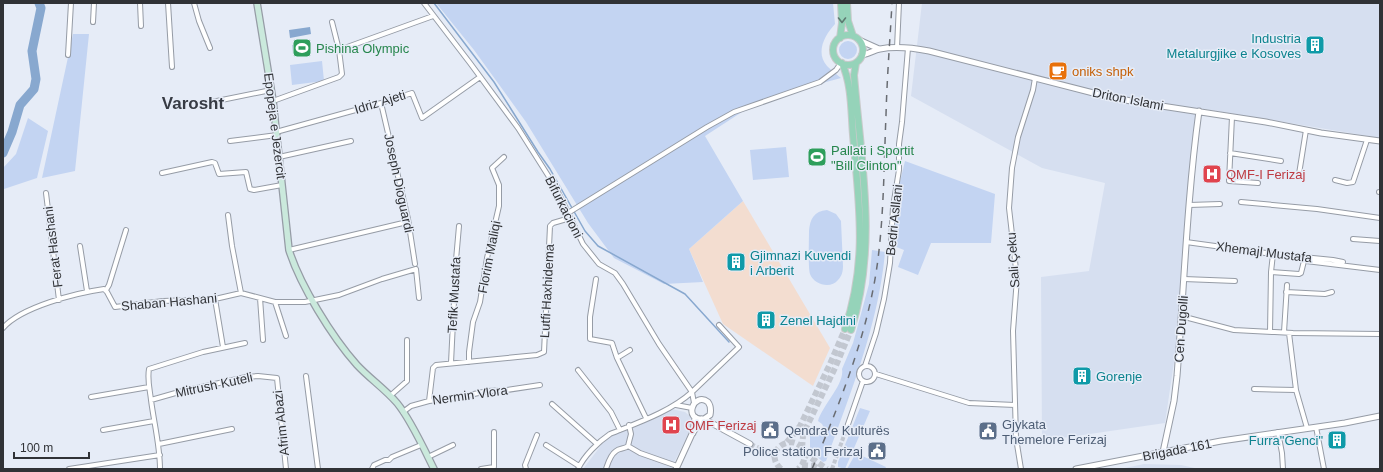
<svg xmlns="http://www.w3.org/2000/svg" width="1383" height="472" font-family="Helvetica,sans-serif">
  <rect width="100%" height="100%" fill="#e6ecf7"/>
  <path fill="#d6dff0" d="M922,3H1380V138L1198,108L1184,246L1178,335L1165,423L1042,441L1041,277L1089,271L1105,183L1042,168L911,96Z
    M667,408L685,412L695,420L671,469H583L606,439L653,413Z
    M1144,464L1181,465L1199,469H1120Z"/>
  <path fill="#f3ddd0" d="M743,201L830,348L813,386L723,324L689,249Z"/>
  <path fill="#c3d4f2" d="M436,3H833L835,24C825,35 815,52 827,66C831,70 836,74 841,78L778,95L745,110L705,136L743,201L689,249L703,282L664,284L614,258L588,223L526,122L474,50Z
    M73,34H89L75,171L42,178Z
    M839 50a9 9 0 1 1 18 0a9 9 0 1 1-18 0Z
    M322,61L324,81L292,85L290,65Z
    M28,118L48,131L37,178L4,189L3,168L16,154Z
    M786,147L789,177L753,180L750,150Z
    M905,161L995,194L991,243H931L918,275L898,267L904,250L894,246L898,190Z
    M827,210L836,214L841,221L843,266C843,271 842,276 838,280C831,289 814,285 810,274C808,267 809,241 809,231C810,219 814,211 827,210Z
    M872,250L885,252C879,323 850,394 826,461L823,462L810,450V436C819,434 819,439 824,428L822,424L818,421C822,406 845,384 842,369L853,343L861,314L869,284Z
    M860,408L870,411L845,469L838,467V462Z
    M856,453L886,467L885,469H847Z"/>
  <path fill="#88a8cf" d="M310,27L311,34L290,38L289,30Z
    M310,43L311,52L293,54L292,45Z"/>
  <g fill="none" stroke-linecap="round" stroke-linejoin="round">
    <path stroke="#88a8cf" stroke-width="1.5" d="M434,3L494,82L538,152L550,169L585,231L598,246L685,294L729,342"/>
    <path stroke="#88a8cf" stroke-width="9" d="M3,153L12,132L20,105L34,89L36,79L32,51L41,8L39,3"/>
    <path stroke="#c2c7d0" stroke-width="4" stroke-dasharray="4 2" stroke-linecap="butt" d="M780,469V468
      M832,469L846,430"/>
    <path stroke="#c2c7d0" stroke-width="5" stroke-dasharray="5 2.5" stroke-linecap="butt" d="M750,444L775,456"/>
    <path stroke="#c2c7d0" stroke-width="6" stroke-dasharray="6 3" stroke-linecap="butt" d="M787,442L800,426L830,364L845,329
      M802,448L803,436L806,428L835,368L851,330
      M804,453L827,469
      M802,465L814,466L819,469
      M781,469C759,449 800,428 804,455C805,461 802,466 798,469"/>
    <defs>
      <path id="minor" d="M140,3L141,26
        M168,3L172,67
        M194,3L199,21L210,48
        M424,3L470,63L518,128L556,188L583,244L599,264L615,273L623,284L659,344L692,392C670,412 637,423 610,434C598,442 584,456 578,469
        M93,22L94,3
        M332,22L339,50
        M897,48L899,3
        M68,55L71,3
        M273,101L339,77L342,74L339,50L433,16
        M381,103L408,219L415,264
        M202,104L271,90
        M1232,117L1229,181L1258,183
        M276,132L381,103L412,93L422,118L480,77
        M230,141L277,135
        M1230,153L1281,161
        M279,157L351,141
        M162,173L212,162L215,163L219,174L246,172L250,189L254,190L282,185
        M1299,174L1306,130
        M1335,180L1347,183L1353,182L1367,140
        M1379,192H1380
        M46,193L59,300
        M1241,202L1317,209L1380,218
        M1189,205L1220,204
        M568,213L707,127L734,112L820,82L836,70L841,63
        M228,215L232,246L241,293
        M1353,239L1380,241
        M1186,242L1273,254L1333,260L1343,262
        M80,246L87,291
        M289,250L403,223
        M1271,272L1273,254
        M596,279L590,317V339L612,343L617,358L646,418
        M1184,279L1235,281
        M106,290L109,285L126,230
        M1286,292L1325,294L1332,292
        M260,298L263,340
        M215,299L223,347
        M275,302L286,336
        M1181,316L1234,330L1293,333L1380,334
        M3,328C21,307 76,293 104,289L107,292L115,307L163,301L215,299L241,293L275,302H305L339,295L382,279L416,269L419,298
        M1270,332L1271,272L1299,274L1301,273L1304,261H1306L1380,270
        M1284,332L1287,285
        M1289,333L1296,390
        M617,358L630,350
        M469,362V352L473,322L480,302L487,258L499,206V185L492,168L504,157
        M451,363L456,260L459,226
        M859 374a8 8 0 1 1 16 0a8 8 0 1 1-16 0Z
        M865,366L876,333L884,299L890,263L893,207L899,170V144L902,122L908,48
        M578,370L611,412L620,430
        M876,374L969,403L1015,405
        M306,376L318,469
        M1254,389L1296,390L1307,428
        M692,392L739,347L719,325
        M692,392L694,403
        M390,396L407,381V340
        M91,397L149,387
        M151,400L179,392L246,377L258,376L277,378L286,469
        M429,401L433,368L436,365L537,355L544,352L550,226L553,223L570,218
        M552,404L597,444
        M676,405L692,408
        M403,412L411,406L429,401L455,398L488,391L507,390L540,385
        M1316,427L1324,469
        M103,430L154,421
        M846,430L863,381
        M1278,432L1282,453L1283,469
        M159,444L232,429
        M546,445L579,466
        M628,446L640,453L677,466
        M428,457L453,445
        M69,469L160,455
        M160,469C160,446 154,423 151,400C150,390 147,380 149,369L203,352L245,343
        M372,469L374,465L385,460H389L392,457L421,445
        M481,469L494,467V432
        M526,469L525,465L537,435
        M606,469C608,463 610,455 616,451C619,448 625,449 628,446L631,434L629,425
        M1021,469L1016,438L1014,367L1013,331L1017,278L1009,208L1012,168L1018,137L1033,90L1035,78"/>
      <path id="tertiary" d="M859,40L879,49
        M862,55C869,54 874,50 880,49C896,46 913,48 929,51L1109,97L1142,103L1266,122L1321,133L1380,141
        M704,419L710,415C711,410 711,406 708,402C694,391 682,421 704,419L750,444
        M693,433L695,417
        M1163,452L1174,401L1177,376C1184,287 1187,199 1199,111
        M676,469L692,434L702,419
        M1076,469L1221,441L1345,423L1380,416"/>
      <path id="secondary" d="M257,3L273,101L289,250C300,285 332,337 357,365C369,378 385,389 397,403C411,420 424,449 434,469"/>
      <path id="primary" d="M847,3L848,21L853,36
        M833 50a15 15 0 1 1 30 0a15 15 0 1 1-30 0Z
        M840,38L842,23L841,3
        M842,63C852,85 851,111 853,135C859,205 868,260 845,329
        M851,330C878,246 861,161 854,75L856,63"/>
    </defs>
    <use href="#minor" stroke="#969ca6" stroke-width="6"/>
    <use href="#tertiary" stroke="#969ca6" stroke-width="7"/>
    <use href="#secondary" stroke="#969ca6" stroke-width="8"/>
    <use href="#primary" stroke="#c9cacb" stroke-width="8"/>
    <use href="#minor" stroke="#fff" stroke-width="4"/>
    <use href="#tertiary" stroke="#fff" stroke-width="5"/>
    <use href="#secondary" stroke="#cae9dc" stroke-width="5.5"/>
    <use href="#primary" stroke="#95d3b9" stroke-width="6"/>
    <path stroke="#696c72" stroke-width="1.5" stroke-dasharray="7 7" stroke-linecap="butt" d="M812,469C840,403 869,331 878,259C884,211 884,163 886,115C887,77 890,40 892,3"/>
  </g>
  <defs><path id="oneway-chevron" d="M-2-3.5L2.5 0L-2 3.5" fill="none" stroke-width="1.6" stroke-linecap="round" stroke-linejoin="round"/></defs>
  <use stroke="#5d7a71" href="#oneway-chevron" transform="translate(842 20) rotate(90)"/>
  <defs>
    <symbol id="building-square" viewBox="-11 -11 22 22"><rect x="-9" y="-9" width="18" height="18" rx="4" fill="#0f9aa8" stroke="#e6ecf7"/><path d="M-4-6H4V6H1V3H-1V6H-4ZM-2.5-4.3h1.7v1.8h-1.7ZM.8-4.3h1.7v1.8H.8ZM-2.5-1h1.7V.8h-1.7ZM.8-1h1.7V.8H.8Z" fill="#fff"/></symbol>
    <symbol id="stadium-square" viewBox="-11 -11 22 22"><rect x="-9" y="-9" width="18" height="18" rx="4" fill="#2e9e5b" stroke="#e6ecf7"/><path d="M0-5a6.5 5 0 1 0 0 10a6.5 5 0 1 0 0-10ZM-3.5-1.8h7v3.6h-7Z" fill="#fff"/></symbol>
    <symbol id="cafe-square" viewBox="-11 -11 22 22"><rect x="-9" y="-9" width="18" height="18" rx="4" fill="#e8710a" stroke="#e6ecf7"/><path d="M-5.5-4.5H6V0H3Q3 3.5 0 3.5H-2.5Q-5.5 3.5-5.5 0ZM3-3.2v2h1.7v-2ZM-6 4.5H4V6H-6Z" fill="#fff"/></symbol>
    <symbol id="hospital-square" viewBox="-11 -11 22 22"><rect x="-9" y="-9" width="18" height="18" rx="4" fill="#e0444e" stroke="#e6ecf7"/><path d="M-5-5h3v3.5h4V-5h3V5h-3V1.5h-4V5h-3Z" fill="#fff"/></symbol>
    <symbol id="civic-square" viewBox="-11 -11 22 22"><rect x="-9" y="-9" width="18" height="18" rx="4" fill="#5c6f8a" stroke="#e6ecf7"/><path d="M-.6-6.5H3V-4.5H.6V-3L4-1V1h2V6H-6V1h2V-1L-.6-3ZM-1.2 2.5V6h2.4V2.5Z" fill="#fff"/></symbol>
  </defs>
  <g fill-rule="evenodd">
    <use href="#building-square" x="1304" y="34" width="22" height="22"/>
    <use href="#stadium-square" x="291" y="37" width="22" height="22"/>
    <use href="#cafe-square" x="1047" y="60" width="22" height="22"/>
    <use href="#stadium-square" x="806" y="146" width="22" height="22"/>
    <use href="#hospital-square" x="1201" y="163" width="22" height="22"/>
    <use href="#building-square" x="725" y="251" width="22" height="22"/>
    <use href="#building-square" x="755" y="309" width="22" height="22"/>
    <use href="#building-square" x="1071" y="365" width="22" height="22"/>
    <use href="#hospital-square" x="660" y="414" width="22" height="22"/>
    <use href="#civic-square" x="759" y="419" width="22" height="22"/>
    <use href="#civic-square" x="977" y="420" width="22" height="22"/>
    <use href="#building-square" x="1326" y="429" width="22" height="22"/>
    <use href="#civic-square" x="866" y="440" width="22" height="22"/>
  </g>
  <g text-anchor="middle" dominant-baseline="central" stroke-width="3" stroke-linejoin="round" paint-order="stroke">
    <g font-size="13" fill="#0d838f" stroke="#e6ecf7" text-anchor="start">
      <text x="1301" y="38" text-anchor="end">Industria<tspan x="1301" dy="15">Metalurgjike e Kosoves</tspan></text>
      <text x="750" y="255">Gjimnazi Kuvendi<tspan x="750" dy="15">i Arberit</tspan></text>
      <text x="780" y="320">Zenel Hajdini</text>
      <text x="1096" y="376">Gorenje</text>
      <text x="1323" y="440" text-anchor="end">Furra"Genci"</text>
    </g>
    <g font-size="13" fill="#27864d" stroke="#e6ecf7" text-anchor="start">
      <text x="316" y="48">Pishina Olympic</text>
      <text x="831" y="150">Pallati i Sportit<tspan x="831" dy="15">"Bill Clinton"</tspan></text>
    </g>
    <g font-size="13" fill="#c56008" stroke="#e6ecf7" text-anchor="start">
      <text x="1072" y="71">oniks shpk</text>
    </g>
    <g font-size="13" fill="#303236" stroke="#e6ecf7">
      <text transform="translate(1128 99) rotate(11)">Driton Islami</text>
      <text transform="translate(380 102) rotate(-17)">Idriz Ajeti</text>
      <text transform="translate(275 126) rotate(83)">Epopeja e Jezercit</text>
      <text transform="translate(399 183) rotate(78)">Joseph Dioguardi</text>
      <text transform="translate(564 207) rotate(63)">Bifurkacioni</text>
      <text transform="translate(894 220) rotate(-84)">Bedri Asllani</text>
      <text transform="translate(53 247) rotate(-97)">Ferat Hashani</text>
      <text transform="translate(1264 252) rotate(7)">Xhemajl Mustafa</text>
      <text transform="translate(489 257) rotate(-79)">Florim Maliqi</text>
      <text transform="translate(1013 260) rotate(-94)">Sali Çeku</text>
      <text transform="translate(547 291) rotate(-87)">Lutfi Haxhidema</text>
      <text transform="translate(454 295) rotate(-87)">Tefik Mustafa</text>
      <text transform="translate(169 302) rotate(-5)">Shaban Hashani</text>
      <text transform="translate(1181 329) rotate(-86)">Cen Dugolli</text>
      <text transform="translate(214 385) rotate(-12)">Mitrush Kuteli</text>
      <text transform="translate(470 395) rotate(-8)">Nermin Vlora</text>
      <text transform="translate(281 423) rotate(-96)">Afrim Abazi</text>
      <text transform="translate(1177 450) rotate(-11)">Brigada 161</text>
    </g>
    <g font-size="13" fill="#be3a42" stroke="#e6ecf7" text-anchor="start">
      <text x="1226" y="174">QMF-I Ferizaj</text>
      <text x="685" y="425">QMF Ferizaj</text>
    </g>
    <g font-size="13" fill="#4e5e75" stroke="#e6ecf7" text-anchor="start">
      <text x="1002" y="424">Gjykata<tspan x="1002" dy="15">Themelore Ferizaj</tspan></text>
      <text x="784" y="430">Qendra e Kulturës</text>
      <text x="863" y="451" text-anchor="end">Police station Ferizaj</text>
    </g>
    <g font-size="17" font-weight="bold" fill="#373b44" stroke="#e6ecf7">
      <text x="193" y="103">Varosht</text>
    </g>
  </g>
  <rect width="1383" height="472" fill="none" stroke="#303236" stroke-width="8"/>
  <path d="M14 452v6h75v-6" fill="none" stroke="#303236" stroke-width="2"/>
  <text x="20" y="452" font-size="12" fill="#303236" stroke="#e6ecf7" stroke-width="3" paint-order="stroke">100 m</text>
</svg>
